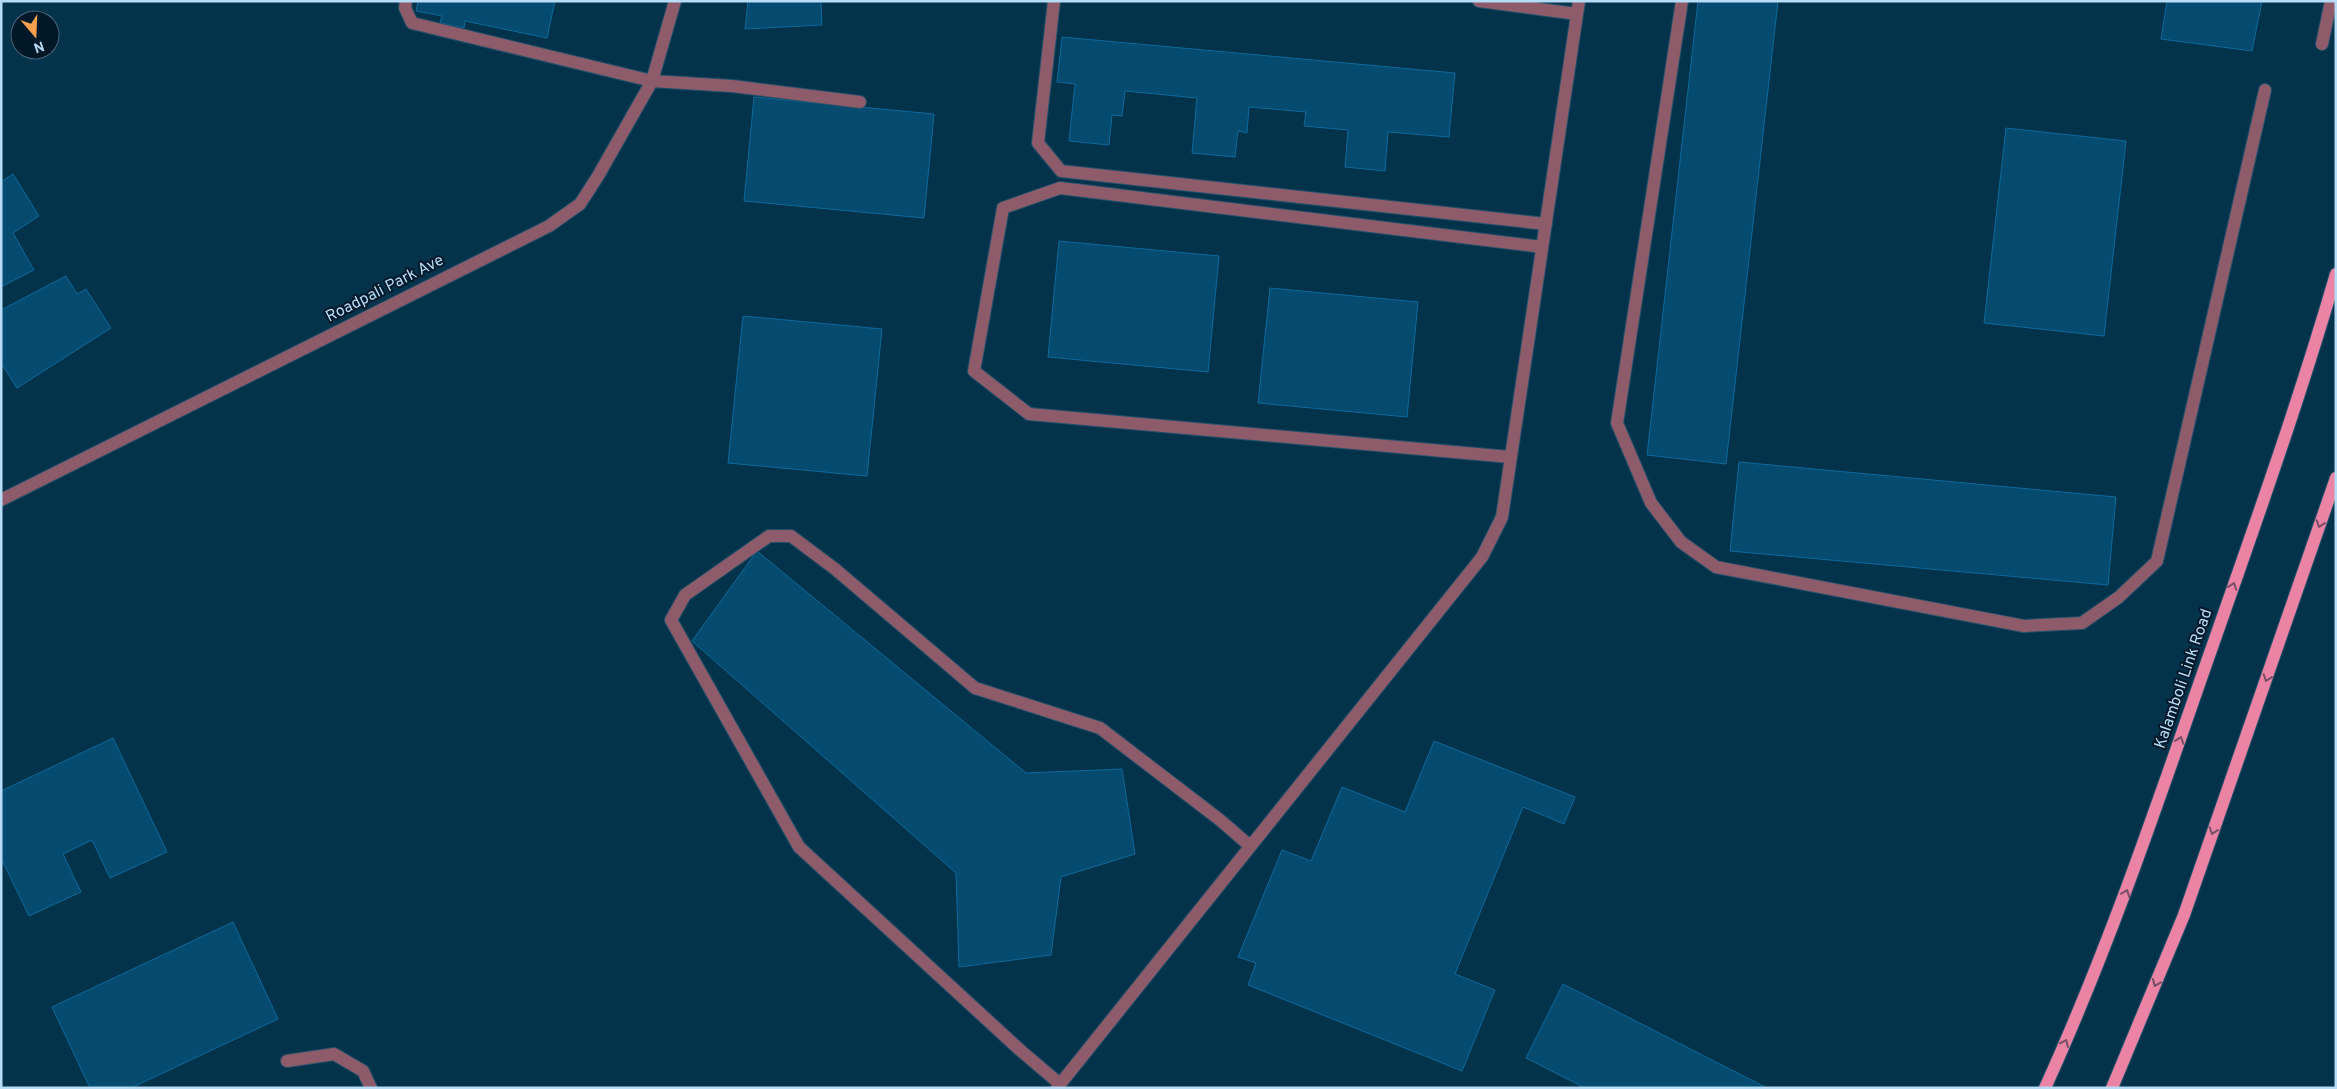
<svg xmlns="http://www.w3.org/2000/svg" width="2337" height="1089" font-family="Overpass,sans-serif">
  <rect width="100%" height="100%" fill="#03324b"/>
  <path fill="#054b70" stroke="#0d699a" d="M418,1H555L547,38L465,21L464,28L440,23L442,16L416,11Z
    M748,1H821L822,25L745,29Z
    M1698,1H1778L1726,464L1647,455Z
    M2167,1H2262L2252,51L2161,39Z
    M1062,37L1455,73L1449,137L1388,132L1385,171L1345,167L1348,130L1304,126L1306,112L1249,107L1247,133L1238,131L1235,157L1192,153L1197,98L1125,91L1122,116L1112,115L1109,145L1069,141L1075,84L1057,82Z
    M754,97L934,114L924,218L744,201Z
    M2006,128L2126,141L2104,336L1984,323Z
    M13,174L39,216L13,233L34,270L1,287V182Z
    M1059,241L1219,256L1208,372L1048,357Z
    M66,276L77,294L86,289L111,328L17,388L1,363V310Z
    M1270,288L1418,302L1407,417L1258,403Z
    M743,316L882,329L867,476L728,463Z
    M1739,462L2116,497L2108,585L1730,551Z
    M757,551L1026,773L1122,769L1135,854L1061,877L1051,955L959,967L956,873L692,641Z
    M113,738L167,852L110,878L92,840L63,854L81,892L29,916L1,858V791Z
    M1434,741L1575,797L1564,824L1523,807L1455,974L1495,990L1462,1071L1248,985L1256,963L1238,957L1282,850L1311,861L1342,787L1405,812Z
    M233,922L278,1019L131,1088H90L52,1007Z
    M1563,984L1767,1088H1585L1526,1058Z"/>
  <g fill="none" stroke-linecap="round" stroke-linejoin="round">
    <defs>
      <path id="minor" d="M406,1L405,8L412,23L652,81L732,86L860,102
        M1054,1L1038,143L1061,171L1546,224
        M1479,1L1577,14
        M1682,1L1617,423L1651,503L1681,542L1716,567L2024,626L2082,623L2119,597L2157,561L2265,90
        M2322,44L2331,1
        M1510,457L1029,414L974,371L1003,208L1060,188L1542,247
        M1,500L549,226L580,204L598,176L652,81L675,1
        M287,1061L334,1054L363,1071L371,1088
        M1060,1084L1020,1050L799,847L671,620L685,595L769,536H791L835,569L975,688L1100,728L1220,820L1250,846
        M1057,1088L1482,557L1502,517L1579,1"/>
      <path id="major" d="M2045,1088C2107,952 2155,811 2204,670C2250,539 2297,408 2336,274
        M2112,1088L2184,915L2336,478"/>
    </defs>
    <use href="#minor" stroke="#23516a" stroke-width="14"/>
    <use href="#major" stroke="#23516a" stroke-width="14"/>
    <use href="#minor" stroke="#8d5b6a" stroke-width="12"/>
    <use href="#major" stroke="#eb83a5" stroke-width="12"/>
  </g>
  <defs><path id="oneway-chevron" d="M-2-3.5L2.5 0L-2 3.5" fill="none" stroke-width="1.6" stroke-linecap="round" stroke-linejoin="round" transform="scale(1.25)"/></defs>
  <g stroke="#764e66">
    <use href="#oneway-chevron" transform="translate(2320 524) rotate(109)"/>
    <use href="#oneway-chevron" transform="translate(2233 586) rotate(-71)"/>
    <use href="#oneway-chevron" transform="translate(2267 678) rotate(109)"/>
    <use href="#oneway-chevron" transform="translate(2180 740) rotate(-71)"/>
    <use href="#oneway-chevron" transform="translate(2213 831) rotate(109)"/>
    <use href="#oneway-chevron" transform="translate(2126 893) rotate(-69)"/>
    <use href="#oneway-chevron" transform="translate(2156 983) rotate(112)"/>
    <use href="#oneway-chevron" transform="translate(2065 1043) rotate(-65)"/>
  </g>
  <g text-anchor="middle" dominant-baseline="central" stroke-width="4" stroke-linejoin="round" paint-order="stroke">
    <g font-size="16" fill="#b6dcf7" stroke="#011828">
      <text transform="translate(385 289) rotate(-27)">Roadpali Park Ave</text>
      <text transform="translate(2184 679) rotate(-71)">Kalamboli Link Road</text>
    </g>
  </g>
  <rect width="2337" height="1089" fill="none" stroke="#b6dcf7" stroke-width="5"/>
  <g transform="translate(35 35) rotate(161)"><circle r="24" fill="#011828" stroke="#49667b"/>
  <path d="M0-4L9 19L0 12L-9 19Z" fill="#fa9f4e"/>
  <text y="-8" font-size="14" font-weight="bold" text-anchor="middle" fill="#b6dcf7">N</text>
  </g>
</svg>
